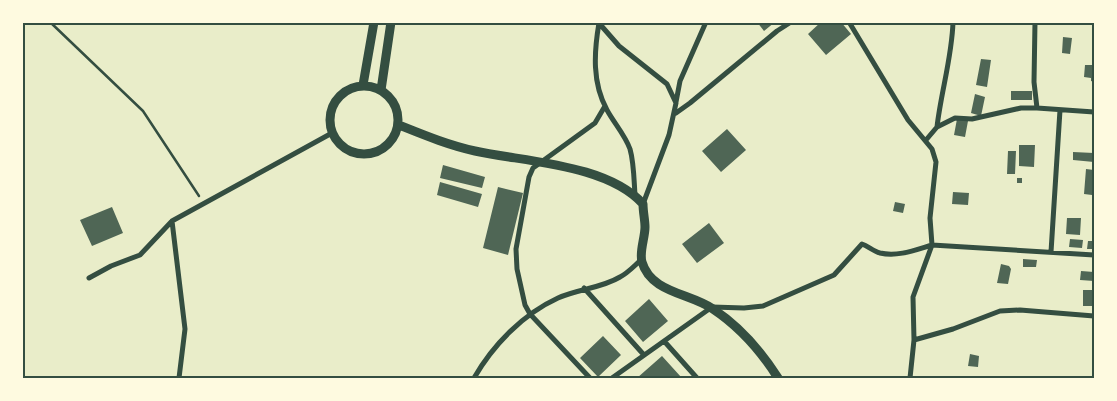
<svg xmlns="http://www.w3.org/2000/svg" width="1117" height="401" font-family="Jost,sans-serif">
  <rect width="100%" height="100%" fill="#e9edc9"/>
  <path fill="#4f6655" d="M757,22H775L764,31Z
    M821,22H841L851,34L826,55L808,34Z
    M1063,37L1072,38L1070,54L1062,53Z
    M981,59L991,60L987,87L976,85Z
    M1085,65H1094V82L1091,81V78L1084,77Z
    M1011,91H1032V100H1011Z
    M975,94L985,97L981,116L971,113Z
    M957,119L968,121L965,137L954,135Z
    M727,129L746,150L721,172L702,151Z
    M1019,145H1035L1034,167L1019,166Z
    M1008,151H1016L1015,174H1007Z
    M1073,152L1094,153V162L1073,160Z
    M443,165L485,177L482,188L440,178Z
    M1086,169L1094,170L1092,195L1084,194Z
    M1017,178H1022V183H1017Z
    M440,182L482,194L478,207L437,195Z
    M498,187L523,193L508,255L483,248Z
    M953,192L969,193L968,205L952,204Z
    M895,202L905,204L903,213L893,211Z
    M112,207L123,233L92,246L80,220Z
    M1067,218H1081L1080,235L1066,234Z
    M709,223L724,243L697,263L682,244Z
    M1070,239L1083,240L1082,248L1069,247Z
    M1088,241H1094V249H1087Z
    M1023,259L1037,260L1036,267H1023Z
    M1001,264L1009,266L1011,269L1008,284L997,283Z
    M1081,271L1094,272V281L1080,280Z
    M1083,290H1094V306H1083Z
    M649,299L668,321L643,342L625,321Z
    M603,336L621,355L598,377L580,358Z
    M970,354L979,356L978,367L968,366Z
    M662,356L681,377L637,378Z"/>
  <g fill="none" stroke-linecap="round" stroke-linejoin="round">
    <path stroke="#344e41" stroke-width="2.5" d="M50,22L143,111L199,196"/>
    <path stroke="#344e41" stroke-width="5" d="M598,22L619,46L667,84L676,103L669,135L643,204
      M849,22L908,120L932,149L936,162L930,218L932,245L913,297L914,340L910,378
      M1035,22L1034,82L1037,108L1094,112
      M599,23C594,52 592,83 607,110C614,123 625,135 630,149C634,163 634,181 635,195
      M676,102L680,81L706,22
      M676,113L690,103L777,31L791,22
      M937,127C941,92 952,57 953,22
      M926,140L937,127L955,118L972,119L1021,108H1037
      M172,221L185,329L179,378
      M1051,252L1060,110
      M89,278L111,266L140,255L172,221L332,133
      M584,288L644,355
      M914,340L953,329L1000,311L1020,310L1094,316
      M664,341L697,378
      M474,378C493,345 523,314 558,298C578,289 602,288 620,277C628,273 634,266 641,260
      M590,378L530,314L525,305L517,269L516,249L529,177L533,168L595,123L605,106
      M612,378L712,307L744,308L763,306L834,275L862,244C868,246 873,251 880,253C898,257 915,250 932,245L1094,255"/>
    <path stroke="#344e41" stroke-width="9" d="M363,85L374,22
      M330 120a34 34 0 1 1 68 0a34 34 0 1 1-68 0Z
      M381,90L391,22
      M399,125C424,135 448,145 475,151C525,162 607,164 643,204C643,212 645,220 645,227C645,238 639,252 642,262C651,293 690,293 713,309C740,327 761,351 778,378"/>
  </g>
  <rect width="1117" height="401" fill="none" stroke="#fefae0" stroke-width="48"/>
  <rect x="24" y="24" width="1069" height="353" fill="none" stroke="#344e41" stroke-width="2"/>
</svg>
